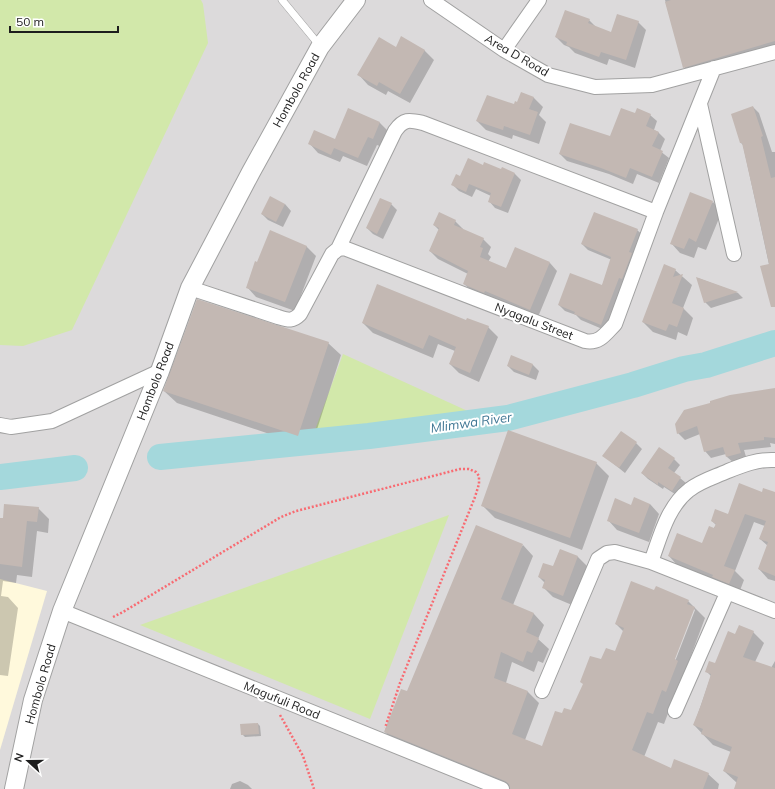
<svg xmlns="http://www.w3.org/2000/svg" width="775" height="789" font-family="Mulish,sans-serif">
  <rect width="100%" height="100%" fill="#eee9e3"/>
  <path fill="#dcdadb" d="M0,0H775V789H0Z"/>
  <path fill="#fff9dc" d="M0,579L47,591L0,750Z"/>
  <path fill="#d2e8aa" d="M0,0H201L203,4L208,43L72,330L23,346L0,345Z
    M343,354L472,413L315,430Z
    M449,515L370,719L140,625Z"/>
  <path fill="#0003" fill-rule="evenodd" d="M665,0H775V55L696,78L684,67Z
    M589,20L597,28L612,33L638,22L646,30L635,68L609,59L607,65L575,53L569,47L564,45L556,37Z
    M396,48L424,50L434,60L410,103L388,91L386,95L368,85L359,75Z
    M522,93L534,98L543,107L539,115L546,122L539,144L513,135L512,139L486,130L477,121L514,105L518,103Z
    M753,107L759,113L772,152H775V292L743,145L741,143Z
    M349,109L380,123L389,132L382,147L377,145L367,166L343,156L340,162L318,153L310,144L335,141Z
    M636,115H650L657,121L654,130L658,132L665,139L660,151L669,158L659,183L637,174L633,184L609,174L567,161L560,154L611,137Z
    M484,166L515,174L521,180L508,213L495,208L489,201L491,196L476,189L472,197L459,191L453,185Z
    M713,202L722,211L706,250L698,247L694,258L680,253L671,243Z
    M285,204L291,211L283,227L268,220L262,214Z
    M391,204L397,210L383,239L373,234L367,228Z
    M455,221L463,229V230L483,239L491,247L488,254L491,257L488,262L507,269L550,263L557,271L538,317L493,298L492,300L472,291L464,284L468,274L438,259L430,251L439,230L434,225Z
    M637,230L644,236L607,331L581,320L576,315L565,311L559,305L602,286L612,260L588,250L582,244Z
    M306,246L316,256L295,311L256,297L247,287Z
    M675,270L692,285L683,308L693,318L687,336L678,332L676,340L653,332L643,322Z
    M698,278L738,293L743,298L711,308L705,302Z
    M467,321L488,327L498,337L479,382L459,373L450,364L455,351L438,344L433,358L373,333L363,323Z
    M328,343L341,355L311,448L177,403L164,391Z
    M511,357L533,365L539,371L536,380L514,372L508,366Z
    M775,398V444L770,443L771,447L744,450L747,460L734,463L727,457L726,454L711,458L705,451L700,434L685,440L678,433L676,424Z
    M636,443L642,449L625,473L604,456Z
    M659,449L674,459L680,465L674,473L686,483L678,496L664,487L663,489L648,479L642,473Z
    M596,463L609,476L582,550L495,518L482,505Z
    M763,493H775V581L768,579L759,569L768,546L760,539L765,526L754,522L735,571L744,580L739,593L678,566L669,556L702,544L716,525L712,521L728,515Z
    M650,504L659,514L649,542L617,530L608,520L632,506Z
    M38,508L49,519L48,533L37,531L32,577L17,575L16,583L3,581L1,596L8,597L18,608L8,676L0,675V519H3Z
    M523,545L533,556L513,605L534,614L544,625L538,639L549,649L543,663L538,661L534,672L512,662L506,683L528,692L539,703L525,740L543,747L563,714L572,712L602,661L616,652L624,632L616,624L654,591L688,601L705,618L686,669L689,673L673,700L664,724L658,722L644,757L671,769L708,774L719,784L718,789H511L396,743L385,732L408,693ZM693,608L695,610L674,664H672Z
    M560,550L578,557L587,566L572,605L553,597L543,587L545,583L539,577L553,568Z
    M753,632L764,643L755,662L771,668L775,661V789H735L737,783L724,771L731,752L713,745L694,725L711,676L707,672L715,664L736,635Z
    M258,724L260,726L261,736L245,737L242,734Z
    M240,781L248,785L252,789H230L232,784Z"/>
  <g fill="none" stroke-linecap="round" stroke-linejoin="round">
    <path stroke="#a4d8dc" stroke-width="26" d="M160,457L369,436L508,418L633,385L684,369L706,365L775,343
      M0,477L75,468"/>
  </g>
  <path fill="#c3b8b3" d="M671,0H775V41L683,68L665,2Z
    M565,10L590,19L588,23L611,32L617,14L639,21L626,60L601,52L599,57L566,45L567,42L555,37Z
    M401,36L425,50L400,94L379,82L377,86L357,75L379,37L396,47Z
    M521,92L534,97L529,109L538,112L530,135L504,126L503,130L476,121L487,95L514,104L515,101L517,102Z
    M753,106L763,136L761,137L771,178L775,177V307H771L760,266L769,264L757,208L742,143H740L731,114Z
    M348,108L380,122L373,139L368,137L358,158L334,148L331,155L308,144L314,130L335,139Z
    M621,108L635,113L637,108L651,114L646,126L659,132L652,146L663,151L652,177L630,168L626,178L601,168L559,154L570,123L610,136Z
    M468,158L483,165L484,162L501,169L502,167L515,173L501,207L488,202L491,193L469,184L466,192L451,185L456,174L460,176Z
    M690,192L713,201L696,242L689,238L684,249L670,244Z
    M270,196L285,204L276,222L261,214Z
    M380,198L392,203L377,234L366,228Z
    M439,212L456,220L454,225L484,238L480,247L483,248L480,257L506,268L515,247L550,262L530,310L485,291L484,293L463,284L468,271L429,251L439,228L433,225Z
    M594,212L638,229L629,252L632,253L622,279L619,278L601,325L574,314L575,312L558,305L570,273L602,285L611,257L581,244Z
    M270,230L307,246L285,302L246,288L255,261L257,262Z
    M664,264L676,269L673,277L683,274L672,303L684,308L677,327L669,324L666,331L642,322Z
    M696,277L738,292L704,303Z
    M377,284L466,320L467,318L489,326L470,373L449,364L456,347L429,335L423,349L362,323Z
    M197,299L329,342L298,436L163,391Z
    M511,355L533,364L529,375L507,366Z
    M775,388V438L764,437V440L738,443L741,453L726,457L723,447L704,452L697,426L677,434L675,424L684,410L710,403V401L730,395Z
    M508,430L597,462L570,538L481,506Z
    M621,431L637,442L619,468L602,456Z
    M659,447L675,458L668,468L681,477L672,491L658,482V485L641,473Z
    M739,483L762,492L763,488L775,492V576L758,569L768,542L759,539L766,521L745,514L724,566L735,570L729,584L712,577L713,575L668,556L677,533L702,543L709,526L714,528L716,524L711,521L715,509L728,514Z
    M634,497L650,504L639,533L607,521L615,498L631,505Z
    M4,504L39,507L37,522L27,521L22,567L0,564V518H3Z
    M476,525L523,544L501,599L534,613L526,632L539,638L532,653L527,651L523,662L501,652L494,678L528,691L512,734L542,746L555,711L562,713L564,708L571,710L583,684L580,682L590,656L601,659L606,648L615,651L624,628L615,624L631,581L654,590L656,586L689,600L687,604L695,607L675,659L678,661L666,692L662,690L653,714L647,712L632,750L671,768L674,759L709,773L703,789H510L509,784L505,781L384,732L401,689L407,691Z
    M560,549L578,556L563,596L542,588L545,580L538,577L543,563L553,566Z
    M739,625L754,631L743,657L775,668V789H734L738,777L723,771L732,747L701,734L703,729L693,725L701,705L711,674L705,672L709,661L715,663L728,631L735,634Z
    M258,723L259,734L241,735L240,724Z"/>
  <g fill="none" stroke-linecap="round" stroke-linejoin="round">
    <defs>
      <path id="service" d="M282,0L320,46"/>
      <path id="minor" d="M431,0L504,50L548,75L595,87L652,85L775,52
        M504,50L539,0
        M700,104L734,254
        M338,249L395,131C404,118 410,120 423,123L656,212
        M190,288L278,317C288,320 292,322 300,314L332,254L338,249L344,248L585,341C600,344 606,333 615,324L656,212L714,68
        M0,425L11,427L52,421L160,371
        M651,562C660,538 667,507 689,490C700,481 715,477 728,471C743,465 758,459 775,460
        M62,611L502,789
        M542,691L598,559L607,553L615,552L651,562L775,611
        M675,711L727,593"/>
      <path id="tertiary" d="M14,789L33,700L62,611L160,371L190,288L251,172L320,47L356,0"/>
    </defs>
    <use href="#service" stroke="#a1a1a1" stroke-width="8"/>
    <use href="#minor" stroke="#a1a1a1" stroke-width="16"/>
    <use href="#tertiary" stroke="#a1a1a1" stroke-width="20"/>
    <path stroke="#f86b72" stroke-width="2.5" stroke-dasharray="2 2" stroke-linecap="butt" d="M113,617L123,612L281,517L296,511L460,469H469L476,472L479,476V484L475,497L400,683L385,728
      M280,715L303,756L314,789"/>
    <use href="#service" stroke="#fff" stroke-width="7"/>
    <use href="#minor" stroke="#fff" stroke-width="14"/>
    <use href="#tertiary" stroke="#fff" stroke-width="18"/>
  </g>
  <g text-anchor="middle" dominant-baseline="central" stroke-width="4" stroke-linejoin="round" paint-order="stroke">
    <g font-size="12" fill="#1d1d1d" stroke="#fff">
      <text transform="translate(517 55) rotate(30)">Area D Road</text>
      <text transform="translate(296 90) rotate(-61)">Hombolo Road</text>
      <text transform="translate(534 321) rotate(21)">Nyagalu Street</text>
      <text transform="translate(155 381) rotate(-69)">Hombolo Road</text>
      <text transform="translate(40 684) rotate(-74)">Hombolo Road</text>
      <text transform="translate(282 700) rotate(22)">Magufuli Road</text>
    </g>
    <g font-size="13" font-style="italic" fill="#427895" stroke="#fff">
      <text transform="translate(471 422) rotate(-8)">Mlimwa River</text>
    </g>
  </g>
  <g transform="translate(28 761) rotate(291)" stroke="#ffffff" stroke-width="3" paint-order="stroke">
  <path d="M0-3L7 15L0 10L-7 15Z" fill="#1d1d1d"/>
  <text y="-6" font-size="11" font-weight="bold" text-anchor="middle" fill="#1d1d1d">N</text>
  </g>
  <path d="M10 26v6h108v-6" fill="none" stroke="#1d1d1d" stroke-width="2"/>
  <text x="16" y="26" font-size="12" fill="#1d1d1d" stroke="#ffffff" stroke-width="3" paint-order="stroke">50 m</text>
</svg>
